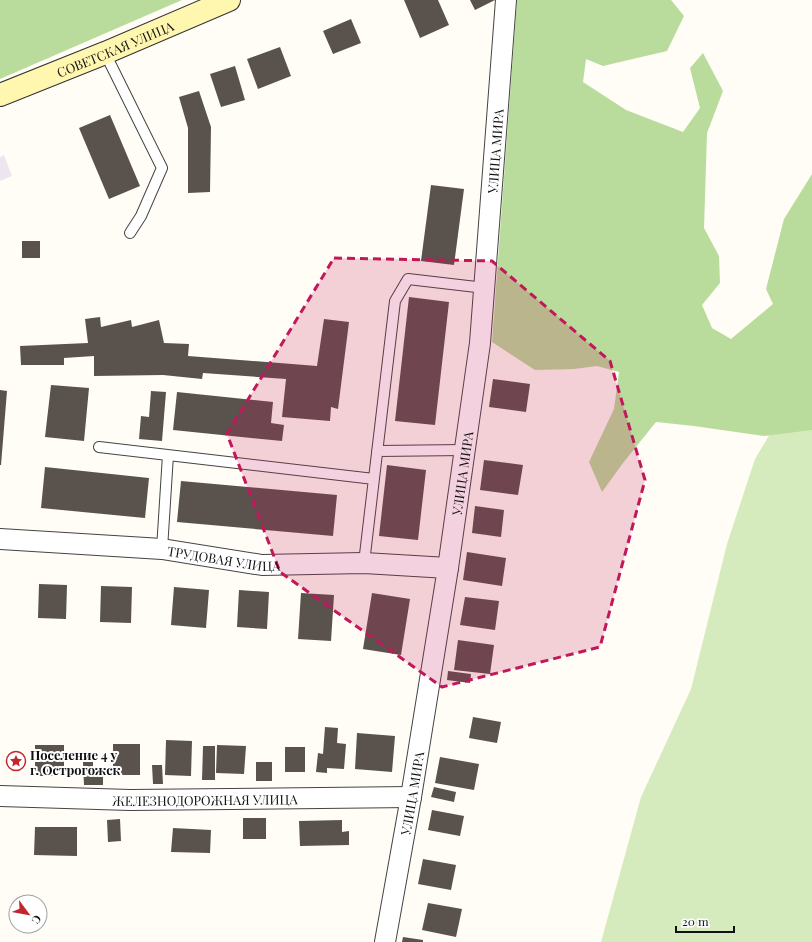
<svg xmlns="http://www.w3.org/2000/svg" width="812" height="942" font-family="'Playfair Display',serif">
  <rect width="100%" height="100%" fill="#fffdf5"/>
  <path fill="#eee6ef" d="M4,155L12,176L0,181V157Z"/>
  <path fill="#d5ebbd" d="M812,363V942H601L641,797L691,689L727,544L755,459Z"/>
  <path fill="#b9dc9c" d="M0,0H182L0,79Z
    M517,0H671L684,16L667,51L603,66L586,59L583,82L626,110L683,132L700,108L690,68L703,53L723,91L707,133L704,228L719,256L720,283L702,305L712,328L731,339L773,304L766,289L784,219L812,174V430L764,436L694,426L656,422L623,463L602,492L589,462L614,409L619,372L597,366L574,369L535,370L492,342Z"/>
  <path fill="#5a524d" d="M404,0H438L449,25L420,38Z
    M470,0H495L475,10Z
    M351,19L361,43L333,54L323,31Z
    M280,47L291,76L258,89L247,59Z
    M235,66L245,100L221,107L210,74Z
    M199,91L211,127L210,192L188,193V128L179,97Z
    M110,115L140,186L109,199L79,128Z
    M431,185L464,189L454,265L421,261Z
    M22,241H40V258H22Z
    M409,297L449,302L435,425L395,421Z
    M100,317L101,327L131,320L132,327L159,320L164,343L189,344L188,356L317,366L324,319L349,322L338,409L331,407L330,421L282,417L286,379L203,373L202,379L163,375L94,376V356L64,358V365H21L20,346L88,343L85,319Z
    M493,379L530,384L526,412L489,407Z
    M51,385L89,388L84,441L45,437Z
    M0,390L7,391L1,465H0Z
    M151,391L166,392L162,441L139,439L141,416L149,417Z
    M177,392L273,402L271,423L284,425L282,441L173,430Z
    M484,460L523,465L518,495L480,490Z
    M387,465L426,470L418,540L379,536Z
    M45,467L149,478L145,518L41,508Z
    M181,481L337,495L333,536L177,522Z
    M475,506L504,510L501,537L472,533Z
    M467,552L506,558L502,586L463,580Z
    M39,584L67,585L66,619L38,618Z
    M101,586L132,587L131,623L100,622Z
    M174,587L209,590L206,628L171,625Z
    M239,590L269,592L267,629L237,627Z
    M301,593L334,595L331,641L298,639Z
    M372,593L410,599L401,655L363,649Z
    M465,597L499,601L495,630L460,625Z
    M458,640L494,645L490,674L454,670Z
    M448,671L471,674L470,683L447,680Z
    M473,717L501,722L497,743L469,738Z
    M325,727L338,728L337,743L346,744L344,769L327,768V773L316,772L318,753L323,754Z
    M357,733L395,736L392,772L355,769Z
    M166,740L192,741L191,776L165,775Z
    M113,744H140V775H113Z
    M35,745H64V776H35Z
    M217,745L246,746L244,774L216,773Z
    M203,746H215V780H202Z
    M285,747H305V772H285Z
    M440,757L479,764L474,790L435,783Z
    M83,762H93V775L103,774V785H84Z
    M256,762H272V781H256Z
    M152,765H162L163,784H153Z
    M434,787L456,792L454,802L431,797Z
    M432,810L464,816L460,836L428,830Z
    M243,818H266V839H243Z
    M120,819L121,841L108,842L107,820Z
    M342,820V832L349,831V845L300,846L299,821Z
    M35,827H77V856L34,855Z
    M173,828L211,830L210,853L171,852Z
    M423,859L456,865L451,890L418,884Z
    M428,903L462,909L456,937L422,930Z
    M403,937L423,940V942H402Z"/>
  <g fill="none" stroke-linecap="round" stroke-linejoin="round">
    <defs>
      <path id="service" d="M105,53L162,168L141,216L130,233
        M99,447L374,479
        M377,451L465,450
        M162,549L168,455
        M364,563L395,301L408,279L485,288"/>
      <g id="minor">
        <path id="s1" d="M0,539L162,549L262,565L364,563L448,568"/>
        <path id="s2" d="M0,796L130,800L411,797"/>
        <path id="s3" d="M385,942L411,797L448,568L480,343L506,0"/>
      </g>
      <g id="secondary">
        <path id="s4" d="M0,95L105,53L229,0"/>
      </g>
    </defs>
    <use href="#service" stroke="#444" stroke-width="12"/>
    <use href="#minor" stroke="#444" stroke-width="22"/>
    <use href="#secondary" stroke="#333" stroke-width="24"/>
    <use href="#service" stroke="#fff" stroke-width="10"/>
    <use href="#minor" stroke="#fff" stroke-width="20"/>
    <use href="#secondary" stroke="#fff6b0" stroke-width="22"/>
  </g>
  <path fill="#c2185b" fill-opacity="0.2" stroke="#c2185b" stroke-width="3" stroke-dasharray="8 5" stroke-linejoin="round" d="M334,258L492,261L610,361L645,480L600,647L442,687L280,572L227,434Z"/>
  <defs>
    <symbol id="sight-ring" viewBox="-11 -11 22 22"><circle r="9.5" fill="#fff" stroke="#c4262e" stroke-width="1.5"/><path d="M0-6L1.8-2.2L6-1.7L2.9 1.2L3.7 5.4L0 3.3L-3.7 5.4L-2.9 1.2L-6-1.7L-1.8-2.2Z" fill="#c4262e"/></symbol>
  </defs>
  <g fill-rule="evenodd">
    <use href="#sight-ring" x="5" y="750" width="22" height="22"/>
  </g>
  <g text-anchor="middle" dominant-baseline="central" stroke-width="4" stroke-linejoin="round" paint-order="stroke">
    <g font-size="13" fill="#111" stroke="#fff">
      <text stroke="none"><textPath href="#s4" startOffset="124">СОВЕТСКАЯ УЛИЦА</textPath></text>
      <text stroke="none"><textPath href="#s3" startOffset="799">УЛИЦА МИРА</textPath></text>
      <text stroke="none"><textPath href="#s3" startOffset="475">УЛИЦА МИРА</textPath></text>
      <text stroke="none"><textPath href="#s1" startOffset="225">ТРУДОВАЯ УЛИЦА</textPath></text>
      <text stroke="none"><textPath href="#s3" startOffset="151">УЛИЦА МИРА</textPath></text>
      <text stroke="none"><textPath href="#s2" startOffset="205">ЖЕЛЕЗНОДОРОЖНАЯ УЛИЦА</textPath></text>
    </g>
    <g font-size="13" font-weight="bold" fill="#111" stroke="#fff" text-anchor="start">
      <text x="30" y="754">Поселение 4 у<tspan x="30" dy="15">г. Острогожск</tspan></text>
    </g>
  </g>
  <g transform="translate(28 914) rotate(122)"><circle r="19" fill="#ffffff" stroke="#a0a0a0"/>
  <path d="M0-3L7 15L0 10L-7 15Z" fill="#c4262e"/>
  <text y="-6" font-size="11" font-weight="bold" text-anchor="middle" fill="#111111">С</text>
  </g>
  <path d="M676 926v6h58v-6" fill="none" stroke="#111111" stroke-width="2"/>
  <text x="682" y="926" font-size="12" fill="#111111" stroke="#ffffff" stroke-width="3" paint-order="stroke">20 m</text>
</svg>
